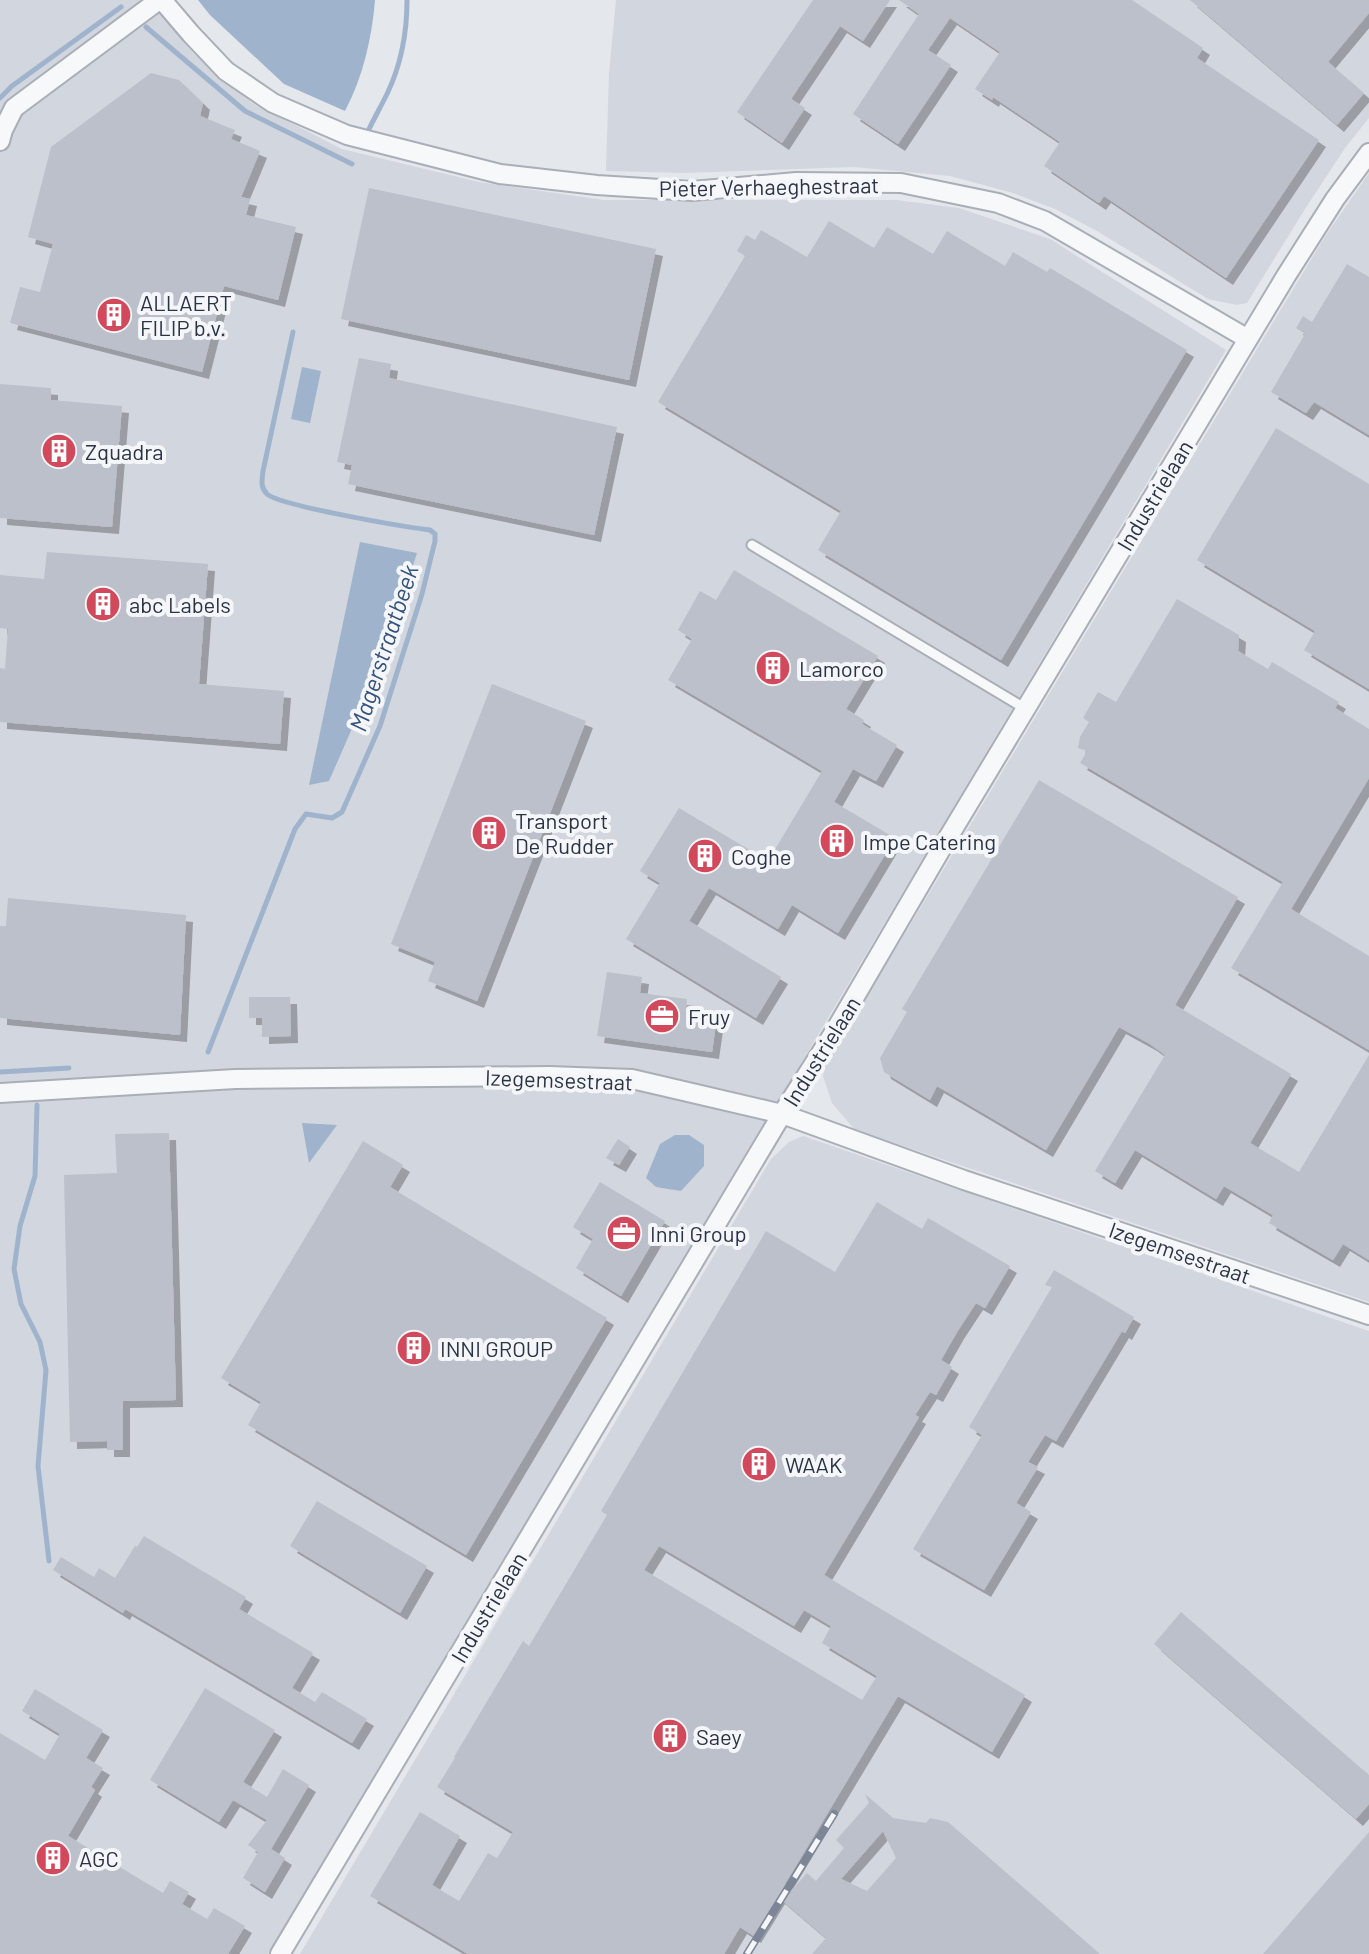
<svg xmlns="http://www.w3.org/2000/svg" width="1369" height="1954" font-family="Barlow,sans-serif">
  <defs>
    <filter id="shadow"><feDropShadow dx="7" dy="7" stdDeviation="0" flood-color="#0004"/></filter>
  </defs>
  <rect width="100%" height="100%" fill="#e4e7ec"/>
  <path fill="#d2d6de" d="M0,0H149L195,55L252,103L342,149L479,182L604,200H896L959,208L1050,239L1226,350L576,1441L268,1954H0Z
    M616,0H1369V118L1345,148L1305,209L1247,303L1237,305L1208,299L1097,231L1055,209L1013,193L950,176L853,167L684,173L606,171L609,73Z
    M1369,173V1302L855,1130L832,1103L823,1076L828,1054L881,973L1324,238Z
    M803,1136L1369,1331V1954H300L771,1159L789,1142Z"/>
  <path fill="#9fb4cc" d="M198,0H375C372,38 363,77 345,111L284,84L210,15Z
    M302,367L321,371L310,423L291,419Z
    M360,542L417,553L383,658L329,781L309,785Z
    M302,1123L337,1125L309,1163Z
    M675,1135H689L704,1145V1166L681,1191L656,1187L646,1178L660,1144Z"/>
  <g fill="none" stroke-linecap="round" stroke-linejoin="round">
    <path stroke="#9fb4cc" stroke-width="5" d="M146,27L245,111L352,164
      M0,98L12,86L121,7
      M369,129C375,117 381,106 387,94C401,65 407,33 407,0
      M208,1052L295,829L306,814L332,818L342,812L380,726L422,594L435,541V534L430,530C406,527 280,506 267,494C260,487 262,480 263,471L293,332
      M0,1072L69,1068
      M37,1105L35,1176L20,1226L14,1269L21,1304L40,1342L46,1370L38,1466L49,1561"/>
  </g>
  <path fill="#bbc0ca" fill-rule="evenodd" filter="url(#shadow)" d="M813,0H890L863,41L840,26L791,99L805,108L782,143L737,112Z
    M899,0H1132L1203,48L1197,58L1319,140L1226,278L1104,196L1099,203L1044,166L1060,142L993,97L992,100L975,89L1000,52L950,18L928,50L951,65L898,144L853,114L919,14Z
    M1190,0H1369V13L1328,62L1364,93L1337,125Z
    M151,73L179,80L203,103L200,116L235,130L231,139L260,151L241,197L250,199L246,215L296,227L278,300L224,286L202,372L10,323L20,287L40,292L53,244L28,237L51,147Z
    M369,188L656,249L629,380L341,319Z
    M829,221L874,248L887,227L933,254L947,231L1005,266L1013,252L1047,272L1050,268L1187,350L1001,660L818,550L841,511L658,402L745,256L737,251L746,235L755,240L761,230L807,257Z
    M1347,264L1369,277V435L1314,402L1306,413L1271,392L1305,334L1296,328L1303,316L1312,322Z
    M359,358L391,364L389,378L617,427L594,535L348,484L352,465L337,462Z
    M0,384L51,388V400L122,406L112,527L0,518Z
    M1276,428L1369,484V689L1304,650L1315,631L1197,560Z
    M47,552L208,564L199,684L284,691L280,744L0,722V668L5,669L8,629L0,628V575L44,579Z
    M734,570L878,656L846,709L864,720L862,724L897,745L876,781L853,769L834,802L895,838L838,933L792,905L778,929L709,888L689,921L781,977L756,1018L626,939L660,883L640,871L679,808L768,861L822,771L668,680L692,639L678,630L700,591L716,600Z
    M1177,599L1239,635L1238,651L1268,669L1272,662L1339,702L1335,708L1369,729V778L1291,909L1369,956V1050L1231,968L1283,882L1080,763L1087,751L1078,748L1080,737L1089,722L1083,718L1098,692L1116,702Z
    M492,684L586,721L477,1001L428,981L435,962L391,944Z
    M1039,780L1238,897L1175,1005L1291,1074L1250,1143L1299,1172L1369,1055V1260L1343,1244L1333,1260L1269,1223L1273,1215L1224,1186L1216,1199L1135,1150L1115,1183L1095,1171L1165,1055L1150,1044L1119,1027L1046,1150L937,1086L930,1100L884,1072L880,1058L907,1012L902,1009Z
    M8,898L186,915L180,1035L0,1018V926H6Z
    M607,972L642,977L640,993L687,999L686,1013L717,1017L712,1052L597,1036Z
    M249,997H290L291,1036L262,1037V1018H249Z
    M169,1133L176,1400L123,1401V1450H107V1441L70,1442L64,1175L117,1173L115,1134Z
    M618,1139L630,1147L619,1165L606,1158Z
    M363,1141L403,1165L390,1187L607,1318L466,1555L248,1425L261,1402L221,1378Z
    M600,1182L665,1221L621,1296L576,1268L593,1239L573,1227Z
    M877,1202L922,1229L928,1218L1010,1266L985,1308L976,1303L957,1332L941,1360L952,1367L936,1395L930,1392L915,1415L919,1417L824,1575L1025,1695L992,1752L898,1696L785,1884L793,1889L807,1873L816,1881L844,1848L836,1840L869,1803L865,1794L893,1818L926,1823L930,1818L948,1822L1100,1954H812L826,1938L778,1897L754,1936L740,1927L724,1954H468L370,1896L420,1812L460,1836L432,1885L459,1901L488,1853L497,1858L513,1832L437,1787L455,1758L454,1757L523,1641L529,1646L607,1515L601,1511L766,1231L835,1272ZM659,1546L794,1626L804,1610L831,1626L822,1643L877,1676L862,1700L644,1570ZM883,1831L896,1858L867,1891L841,1879Z
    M1054,1270L1134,1317L1125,1333L1122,1331L1056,1441L1045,1435L1028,1462L1038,1467L1016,1503L1031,1512L984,1590L913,1549L982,1435L969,1427L1052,1287L1045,1285Z
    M317,1501L427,1566L400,1613L290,1546Z
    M144,1536L246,1597L239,1609L313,1653L292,1688L315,1702L322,1692L367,1719L352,1743L125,1609L123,1613L53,1570L61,1557L94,1577L99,1568L115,1578L135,1546L137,1547Z
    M1181,1612L1369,1775V1804L1356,1819L1154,1644Z
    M205,1688L275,1730L243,1782L267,1797L283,1769L309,1785L271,1849L285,1858L265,1892L243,1878L258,1852L248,1845L267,1820L233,1800L219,1822L150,1780Z
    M35,1689L103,1730L86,1758L103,1768L91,1787L95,1790L68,1836L163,1893L170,1881L189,1892L182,1904L207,1919L214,1908L245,1926L228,1954H0V1733L45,1760L60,1734L22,1711Z
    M1369,1832V1954H1263Z"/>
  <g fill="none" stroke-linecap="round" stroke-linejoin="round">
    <defs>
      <path id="service" d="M752,545L1026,709"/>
      <path id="minor" d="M162,0L191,34L226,71L273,103L347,135L500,174L597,185L692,191L796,182L901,183L998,203L1045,221L1248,339
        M0,141L3,130L14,108L159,0
        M0,1093L235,1079L549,1076L632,1079L782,1114L964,1180L1369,1315
        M280,1954L782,1114L833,1034L940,851L1286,276L1335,199L1369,153"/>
    </defs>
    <use href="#service" stroke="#a9aeb7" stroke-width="13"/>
    <use href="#minor" stroke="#a9aeb7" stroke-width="22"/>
    <use href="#service" stroke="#f7f8fa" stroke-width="9"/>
    <use href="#minor" stroke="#f7f8fa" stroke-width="18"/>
    <defs>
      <path id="rail" d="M747,1954L834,1814"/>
    </defs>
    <use href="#rail" stroke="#7d8696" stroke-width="8"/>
    <use href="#rail" stroke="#f4f6f9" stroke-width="5" stroke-dasharray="15" stroke-linecap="butt"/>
  </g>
  <defs>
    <symbol id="building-disc" viewBox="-11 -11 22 22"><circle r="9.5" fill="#d1495b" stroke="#f4f6f9"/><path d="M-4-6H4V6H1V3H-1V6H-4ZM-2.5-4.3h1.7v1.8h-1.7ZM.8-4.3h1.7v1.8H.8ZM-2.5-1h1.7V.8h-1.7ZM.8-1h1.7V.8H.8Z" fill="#fff"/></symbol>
    <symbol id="office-disc" viewBox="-11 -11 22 22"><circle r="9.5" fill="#d1495b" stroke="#f4f6f9"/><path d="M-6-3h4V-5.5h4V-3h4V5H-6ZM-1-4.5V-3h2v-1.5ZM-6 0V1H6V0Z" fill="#fff"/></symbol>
  </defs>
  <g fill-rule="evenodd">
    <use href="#building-disc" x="94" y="295" width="40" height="40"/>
    <use href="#building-disc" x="39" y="431" width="40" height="40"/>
    <use href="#building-disc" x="83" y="584" width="40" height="40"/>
    <use href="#building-disc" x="753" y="648" width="40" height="40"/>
    <use href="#building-disc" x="469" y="813" width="40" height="40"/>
    <use href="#building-disc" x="817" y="821" width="40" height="40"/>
    <use href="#building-disc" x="685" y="836" width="40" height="40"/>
    <use href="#office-disc" x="642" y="996" width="40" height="40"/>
    <use href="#office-disc" x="604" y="1213" width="40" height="40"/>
    <use href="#building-disc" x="394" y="1328" width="40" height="40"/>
    <use href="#building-disc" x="739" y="1444" width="40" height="40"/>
    <use href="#building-disc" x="650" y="1716" width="40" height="40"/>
    <use href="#building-disc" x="33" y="1838" width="40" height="40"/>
  </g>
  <g text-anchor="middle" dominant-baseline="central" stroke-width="8" stroke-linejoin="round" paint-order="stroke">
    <g font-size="22" fill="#2b3445" stroke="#f4f6f9">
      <text transform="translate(769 186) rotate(-1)">Pieter Verhaeghestraat</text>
      <text transform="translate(1154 495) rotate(-59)">Industrielaan</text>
      <text transform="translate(821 1051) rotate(-58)">Industrielaan</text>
      <text transform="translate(559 1079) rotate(2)">Izegemsestraat</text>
      <text transform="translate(1180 1252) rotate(19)">Izegemsestraat</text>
      <text transform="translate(488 1607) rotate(-59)">Industrielaan</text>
    </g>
    <g font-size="22" fill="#2b3445" stroke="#f4f6f9" text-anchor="start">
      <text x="140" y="302">ALLAERT<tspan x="140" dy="25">FILIP b.v.</tspan></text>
      <text x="85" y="451">Zquadra</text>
      <text x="129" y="604">abc Labels</text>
      <text x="799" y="668">Lamorco</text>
      <text x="515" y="820">Transport<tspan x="515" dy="25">De Rudder</tspan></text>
      <text x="863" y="841">Impe Catering</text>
      <text x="731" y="856">Coghe</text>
      <text x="688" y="1016">Fruy</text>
      <text x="650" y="1233">Inni Group</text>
      <text x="440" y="1348">INNI GROUP</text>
      <text x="785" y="1464">WAAK</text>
      <text x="696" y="1736">Saey</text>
      <text x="79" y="1858">AGC</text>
    </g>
    <g font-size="24" font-style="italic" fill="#34527a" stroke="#f4f6f9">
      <text transform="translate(383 648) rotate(-72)">Magerstraatbeek</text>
    </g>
  </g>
</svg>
